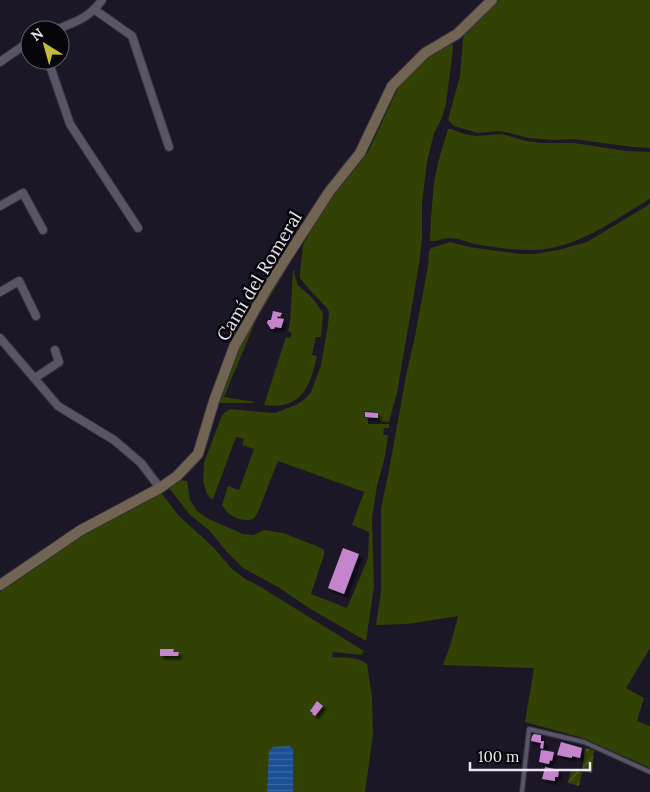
<svg xmlns="http://www.w3.org/2000/svg" width="650" height="792" font-family="Lora,serif">
  <defs>
    <pattern id="garden-furrows" width="10" height="10" patternUnits="userSpaceOnUse" patternTransform="scale(1.25)"><rect width="10" height="10" fill="#324104"/><path d="M-1 1l2-2M0 10L10 0M9 11l2-2" fill="none" stroke="#505c29"/></pattern>
    <pattern id="water-rules" width="6" height="5" patternUnits="userSpaceOnUse" patternTransform="scale(1.25)"><rect width="6" height="5" fill="#1c5093"/><path d="M0 2.5h6" fill="none" stroke="#3d69a3"/></pattern>
    <filter id="shadow"><feDropShadow dx="3.5" dy="3.5" stdDeviation="1" flood-color="#0009"/></filter>
  </defs>
  <rect width="100%" height="100%" fill="#1c1727"/>
  <path fill="#324104" d="M499,0H650V148L633,147L573,139L553,140L529,138L505,132L497,131L478,133L454,126L448,120L460,76L463,38L467,30Z
    M447,43L453,45V50L446,103L442,118L434,133L427,162L422,202V236L420,258L397,393L389,422L378,421V412L365,411L364,418H368V424H389V428H384L383,435H388L385,456L377,486L372,518L374,587L366,641L309,608L278,587L243,568L226,551L210,531L190,515L169,488L180,480L187,481L190,500L197,511L209,519L243,534L254,535L264,530L283,533L319,547L324,550V555L311,594L347,608L368,558L369,532L352,525L364,492L278,461L258,512C257,513 255,518 253,519C251,520 249,520 245,520C235,519 227,514 222,505L228,486L239,490L254,449L242,445L244,439L236,437L213,499H211L207,494L203,481L204,463L222,415L230,409L275,413L298,404L306,398L311,392L321,365L328,325L329,312L326,307L308,288L300,278V273L303,245L308,236L306,235L326,205L368,152L399,86L421,62Z
    M448,129H452L464,134L476,136L502,134L526,141L541,143H574L626,151L650,152V199C611,221 576,251 528,250C512,250 491,247 475,244C466,242 458,238 449,238C443,238 437,242 430,241V236L431,217L434,182L439,159Z
    M650,204V648L626,688L644,698L637,721L650,726V768L583,738L525,722L534,668L443,665L451,643L458,616L408,624L376,625L381,592V509L389,470L406,376L415,336L428,266L429,251L431,248L450,242L469,247L520,254H535L558,250L587,242Z
    M286,267H287L283,275L256,320L224,397L255,402L254,403H217L235,351L252,320Z
    M293,270H294L295,277L298,285L314,300L323,313L321,337H316L312,355L317,356C310,388 301,410 264,405L286,337L290,338L292,333L288,331L290,322Z
    M159,492L162,494L179,516L213,547L232,569L247,580L254,583L364,651L361,655L333,652L332,657C344,658 358,656 367,664L372,697L373,735L365,792H0V592L78,537L107,519Z"/>
  <path fill="url(#garden-furrows)" d="M585,748L594,750L592,773L582,772L579,786L568,783L571,770L582,772Z"/>
  <path fill="url(#water-rules)" d="M289,746L293,749V792H267L269,752L273,747Z"/>
  <path fill="#c485cc" filter="url(#shadow)" d="M273,311L282,313L280,317L278,316L277,318L284,319L281,328L275,327L274,329H271L267,323L268,320H271Z
    M365,412L378,413V418L365,417Z
    M343,548L359,554L344,594L328,588Z
    M160,649H174L173,652H179L178,656H160Z
    M317,701L323,706L315,716L312,714L313,713L310,711Z
    M534,734L541,735V741H544L543,749L540,748L541,743L531,741L532,736Z
    M561,742L582,748L580,758L572,756V758L557,755Z
    M541,750L554,752L552,761L550,760L549,764L539,762Z
    M545,767L559,770L558,777H555V781L542,779Z"/>
  <g fill="none" stroke-linecap="round" stroke-linejoin="round">
    <defs>
      <path id="lane" d="M522,792L529,729L584,742L650,772"/>
      <path id="street" d="M95,10L132,36L169,147
        M55,30C75,22 88,19 102,0
        M48,60L70,124L138,228
        M0,62L30,41
        M0,206L23,193L43,230
        M0,292L19,281L36,316
        M0,338L58,406L114,440L141,463L160,488
        M35,378L59,362L55,350"/>
      <path id="secondary" d="M0,585L81,530L160,488L177,476L198,454L214,401L234,347L266,290L285,260L329,192L360,153L392,86L425,53L457,34L492,0"/>
    </defs>
    <use href="#lane" stroke="#34313c" stroke-width="6"/>
    <use href="#street" stroke="#34313c" stroke-width="10"/>
    <use href="#secondary" stroke="#34313c" stroke-width="12"/>
    <use href="#lane" stroke="#595466" stroke-width="4"/>
    <use href="#street" stroke="#595466" stroke-width="8"/>
    <use href="#secondary" stroke="#726452" stroke-width="10"/>
  </g>
  <g text-anchor="middle" dominant-baseline="central" stroke-width="5" stroke-linejoin="round" paint-order="stroke">
    <g font-size="18" fill="#eae7f2" stroke="#06050a">
      <text transform="translate(259 276) rotate(-59)">Camí del Romeral</text>
    </g>
  </g>
  <g transform="translate(45 45) rotate(323)"><circle r="24" fill="#06050a" stroke="#615f67"/>
  <path d="M0-4L9 19L0 12L-9 19Z" fill="#c5bc3d"/>
  <text y="-8" font-size="14" font-weight="bold" text-anchor="middle" fill="#eae7f2">N</text>
  </g>
  <path d="M470 762v8h120v-8" fill="none" stroke="#eae7f2" stroke-width="2.5"/>
  <text x="478" y="762" font-size="15" fill="#eae7f2" stroke="#06050a" stroke-width="4" paint-order="stroke">100 m</text>
</svg>
